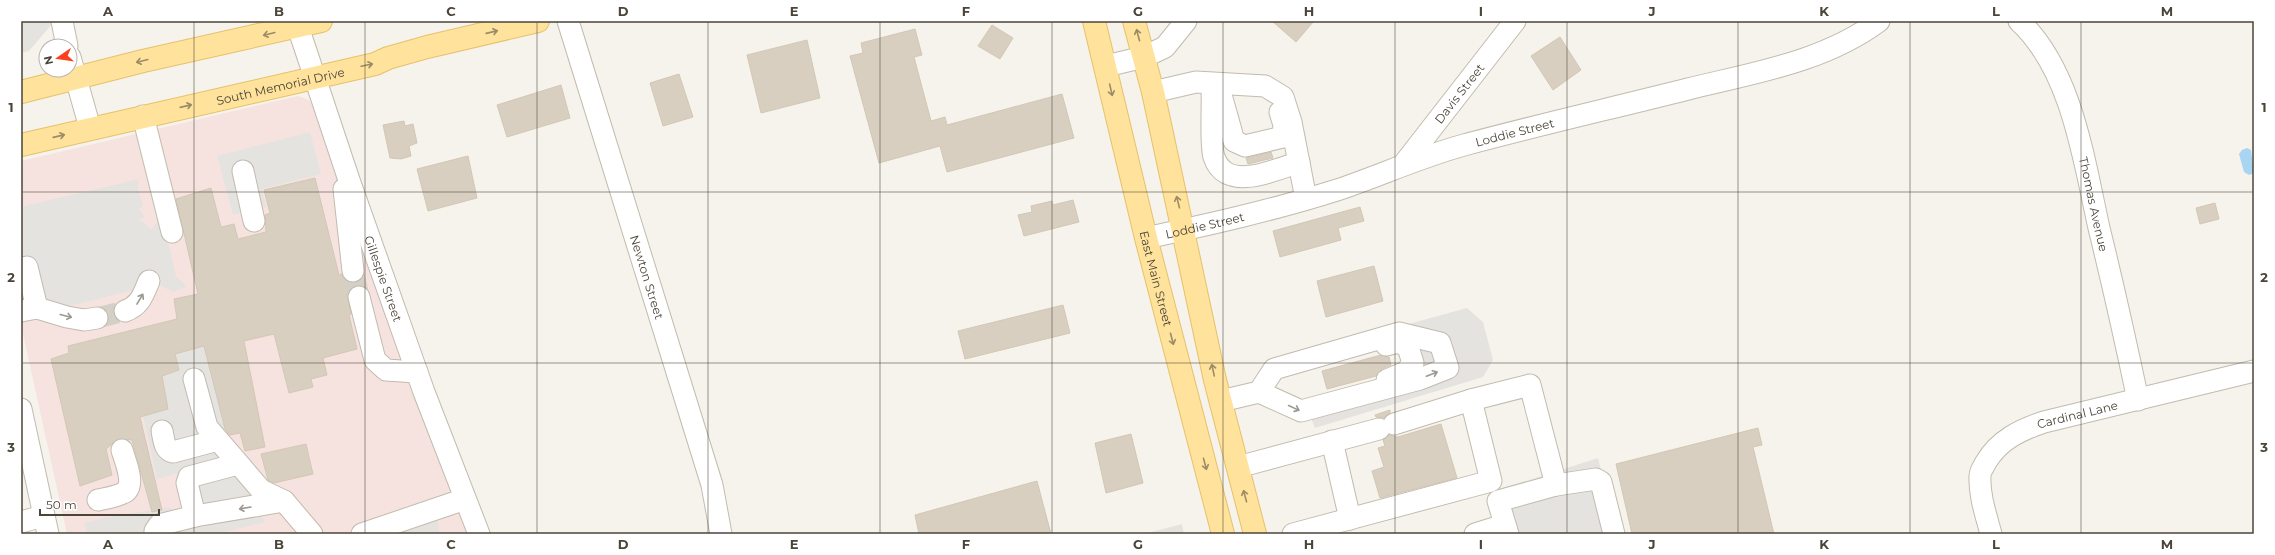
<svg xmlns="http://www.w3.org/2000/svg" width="2275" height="555" font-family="Montserrat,sans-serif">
  <rect width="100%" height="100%" fill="#f6f3ec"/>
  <path fill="#f6e3e0" d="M298,96L309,100L314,109L468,534H67L21,325V161Z"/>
  <path fill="#e5e3e0" d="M21,21H52L53,23L29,51L21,53Z
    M310,132L321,174L262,189L266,207L233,215L217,156Z
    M139,179L138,189L143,206L139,209L145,217L139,219L151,229L158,222L170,248L176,276L187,287L173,292L158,284L26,317L21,257V217L24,206Z
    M1467,308L1483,322L1493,360L1483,377L1315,428L1304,402L1406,372L1401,326Z
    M204,346L225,430L265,522L217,534H87L84,523L103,518L169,507L191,524L179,473L157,479L143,416L168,409L162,376L179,370L175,354Z
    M1598,458L1617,534H1499L1489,493Z
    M436,513L440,534H371Z
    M1182,524L1184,534H1144Z"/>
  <path fill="#a9d4f2" d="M2247,148L2251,150L2254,173L2249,175L2244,172L2239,154L2242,150Z"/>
  <path fill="#d8cfc1" stroke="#d3c7b4" d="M1272,21H1314L1296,42Z
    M992,25L1013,38L1000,59L978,46Z
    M915,29L922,55L914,57L931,121L945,117L947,125L1062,94L1074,138L947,172L940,146L879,163L850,56L863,53L861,43Z
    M1560,37L1581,70L1553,90L1531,56Z
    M807,40L820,98L761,113L747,55Z
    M679,74L693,117L663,126L650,83Z
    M561,85L570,118L507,137L497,105Z
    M404,121L405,126L413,124L417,143L409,146L411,156L401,159L390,158L383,125Z
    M1271,152L1273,158L1248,164L1246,158Z
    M468,156L477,198L428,211L417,169Z
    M315,178L339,275L342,274L348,282L354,283L364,276L366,288L356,286L350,289L347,294L351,314L349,315L357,349L323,358L327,375L311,379L313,387L289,393L274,334L244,341L265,447L245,451L240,433L230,435L225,429L204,346L175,354L179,370L162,376L168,409L140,417L162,510L152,512L132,440L118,439L106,449L112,475L80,486L51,359L69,353L68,346L177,319L174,299L198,294L176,199L211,188L221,227L234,224L238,239L266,232L265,215L270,213L264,190Z
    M1073,200L1079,222L1024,236L1018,215L1032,212L1031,206L1052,201L1053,205Z
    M2215,203L2219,219L2200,224L2196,208Z
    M1360,207L1364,221L1338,228L1341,240L1280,257L1273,231Z
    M1374,266L1383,301L1326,317L1317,281Z
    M1063,305L1070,333L965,359L958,331Z
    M1381,355L1389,357L1391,365L1382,369L1376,376L1327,389L1322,371Z
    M1390,410V413L1384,418L1376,417L1375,415Z
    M1441,424L1457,478L1380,498L1372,471L1384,467L1378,448L1385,446L1383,440L1389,435L1398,437Z
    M1758,428L1762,445L1753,447L1774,534H1632L1616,464Z
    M1131,434L1143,483L1106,493L1095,443Z
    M306,444L313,474L274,483L268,480L261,454Z
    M1037,481L1051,534H919L915,515Z"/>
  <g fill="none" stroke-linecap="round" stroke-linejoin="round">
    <path stroke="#d4d0c8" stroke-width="21" stroke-dasharray="21 10" stroke-linecap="butt" d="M353,271L359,297
      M97,318L125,311"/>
    <defs>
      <g id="minor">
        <path d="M62,21L67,46"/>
        <path id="s1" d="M296,21L349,180L424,392L479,534"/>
        <path id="s2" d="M568,21L712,485L721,534"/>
        <path id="s3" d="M2019,21C2072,70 2084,161 2099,228C2113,285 2126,343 2138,400"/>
        <path d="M70,57L90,128"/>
        <path d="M1106,66L1144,57L1165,47L1186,21"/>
        <path d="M1218,84L1234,141L1245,146L1283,137L1284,125L1280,112"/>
        <path d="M1153,92L1196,82L1265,86L1283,97L1291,122L1306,199"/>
        <path d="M1212,92C1213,106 1210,146 1214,157C1226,193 1275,170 1299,162"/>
        <path d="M143,116L172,232"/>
        <path id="s4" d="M1403,165L1515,21"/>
        <path d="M243,171L254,221"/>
        <path d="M344,189L353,271"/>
        <path id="s5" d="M1146,238C1211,224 1274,210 1337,190C1379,176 1420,157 1464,145C1538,125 1613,108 1688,89C1753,73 1824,62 1879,21"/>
        <path d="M21,268L27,267L37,308"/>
        <path d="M359,297L375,360L386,370L417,372"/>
        <path d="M21,311L37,308L67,317L84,320L97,318"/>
        <path d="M125,311C140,306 143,295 149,281"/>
        <path d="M1386,345L1399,342L1408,347L1413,363L1406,372L1387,380"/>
        <path d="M194,379L207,427L261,490L284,501L312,534"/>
        <path d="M1221,401L1259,392L1301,411L1420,379L1448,368L1440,343L1399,333L1274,369L1259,392"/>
        <path d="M21,409L48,534"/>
        <path d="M1394,424L1471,400"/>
        <path d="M162,431C164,440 164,450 173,452L218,440"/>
        <path d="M1332,441L1350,519"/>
        <path d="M238,464L189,477L187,483L195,516L284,501"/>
        <path d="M1238,467L1379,429"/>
        <path d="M98,500C106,498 116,497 123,493C137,487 125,461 122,450"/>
        <path d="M21,522L43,516"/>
        <path d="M155,534V531L159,525L195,516"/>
        <path d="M362,534L465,499"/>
        <path d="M1293,534L1491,481L1471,400L1530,385L1556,485"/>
        <path d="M1475,534L1504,525"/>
        <path d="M1508,534L1498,501L1556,485L1596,479L1601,482L1614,534"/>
        <path id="s6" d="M1991,534C1986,515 1979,495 1980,476C1980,471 1984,466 1986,462C1999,440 2020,430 2044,422L2254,371"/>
      </g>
      <g id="major">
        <path id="s7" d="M1094,21L1146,238L1223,534"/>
        <path d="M1134,21L1153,92L1215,380L1255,534"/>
        <path d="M21,92L143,61L321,21"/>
        <path id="s8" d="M21,145L375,64L388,58L427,47L538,21"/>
      </g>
    </defs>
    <use href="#minor" stroke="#c2bbae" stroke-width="23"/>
    <use href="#major" stroke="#e6c16a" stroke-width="24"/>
    <use href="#minor" stroke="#fff" stroke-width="21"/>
    <use href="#major" stroke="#ffe39c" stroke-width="22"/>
  </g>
  <defs><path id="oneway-shaft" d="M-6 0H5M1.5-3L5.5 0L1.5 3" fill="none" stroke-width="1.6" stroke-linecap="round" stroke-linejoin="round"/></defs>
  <g stroke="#9c8c66">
    <use href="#oneway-shaft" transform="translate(492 32) rotate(-13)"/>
    <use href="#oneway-shaft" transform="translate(269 34) rotate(166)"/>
    <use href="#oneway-shaft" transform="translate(1138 35) rotate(-105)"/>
    <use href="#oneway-shaft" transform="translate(142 61) rotate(166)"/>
    <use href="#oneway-shaft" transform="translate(367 65) rotate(-12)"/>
    <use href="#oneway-shaft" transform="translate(1111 90) rotate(77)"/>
    <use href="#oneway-shaft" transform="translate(186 106) rotate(-13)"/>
    <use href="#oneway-shaft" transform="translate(59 136) rotate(-13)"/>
    <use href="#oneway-shaft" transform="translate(1178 202) rotate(-104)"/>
    <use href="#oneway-shaft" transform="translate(1172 339) rotate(75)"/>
    <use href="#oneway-shaft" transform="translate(1213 370) rotate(-102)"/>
    <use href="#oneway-shaft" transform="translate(1205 464) rotate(75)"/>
    <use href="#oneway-shaft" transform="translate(1245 496) rotate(-105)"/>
  </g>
  <g stroke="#9c9892">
    <use href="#oneway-shaft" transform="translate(140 299) rotate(-59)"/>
    <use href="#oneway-shaft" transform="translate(66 316) rotate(14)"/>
    <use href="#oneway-shaft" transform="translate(1432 374) rotate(-21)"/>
    <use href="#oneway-shaft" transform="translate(1294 408) rotate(25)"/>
    <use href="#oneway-shaft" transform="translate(245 508) rotate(170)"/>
  </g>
  <path fill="none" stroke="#4b4439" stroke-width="1" stroke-opacity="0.55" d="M194,21V534M365,21V534M537,21V534M708,21V534M880,21V534M1052,21V534M1223,21V534M1395,21V534M1567,21V534M1738,21V534M1910,21V534M2081,21V534M21,192H2254M21,363H2254"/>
  <g text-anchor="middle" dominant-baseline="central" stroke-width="3.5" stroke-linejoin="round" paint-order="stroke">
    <g font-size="12" fill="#4b4439" stroke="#fff">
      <text stroke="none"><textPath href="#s8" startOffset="266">South Memorial Drive</textPath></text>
      <text stroke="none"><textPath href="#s4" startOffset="91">Davis Street</textPath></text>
      <text stroke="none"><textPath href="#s5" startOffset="384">Loddie Street</textPath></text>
      <text stroke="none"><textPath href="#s3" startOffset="201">Thomas Avenue</textPath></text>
      <text stroke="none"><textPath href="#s5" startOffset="60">Loddie Street</textPath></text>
      <text stroke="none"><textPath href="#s2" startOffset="268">Newton Street</textPath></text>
      <text stroke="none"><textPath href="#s7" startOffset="265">East Main Street</textPath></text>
      <text stroke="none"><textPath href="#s1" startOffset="272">Gillespie Street</textPath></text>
      <text stroke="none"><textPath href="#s6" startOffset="181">Cardinal Lane</textPath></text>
    </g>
  </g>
  <rect width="2275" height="555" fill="none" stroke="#ffffff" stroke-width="44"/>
  <g transform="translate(58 58) rotate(257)"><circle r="19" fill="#ffffff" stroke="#b7b4b0"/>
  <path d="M0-3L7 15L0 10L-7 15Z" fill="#fc3f1d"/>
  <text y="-6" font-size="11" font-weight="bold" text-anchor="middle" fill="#4b4439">N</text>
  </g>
  <path d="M40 509v6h119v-6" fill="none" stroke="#4b4439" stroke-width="2"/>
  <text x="46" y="509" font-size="12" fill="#4b4439" stroke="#ffffff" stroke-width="3" paint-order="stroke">50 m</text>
  <rect x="22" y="22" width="2231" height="511" fill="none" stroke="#4b4439" stroke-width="1.5"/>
  <g font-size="13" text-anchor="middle" font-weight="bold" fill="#4b4439">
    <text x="108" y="16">A</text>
    <text x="279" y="16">B</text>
    <text x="451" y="16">C</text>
    <text x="623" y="16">D</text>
    <text x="794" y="16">E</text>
    <text x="966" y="16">F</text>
    <text x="1138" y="16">G</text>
    <text x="1309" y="16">H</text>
    <text x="1481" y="16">I</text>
    <text x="1652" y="16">J</text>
    <text x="1824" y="16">K</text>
    <text x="1996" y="16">L</text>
    <text x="2167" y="16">M</text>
    <text x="11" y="112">1</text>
    <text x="2264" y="112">1</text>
    <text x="11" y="282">2</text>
    <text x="2264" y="282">2</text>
    <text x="11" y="452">3</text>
    <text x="2264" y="452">3</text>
    <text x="108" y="549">A</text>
    <text x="279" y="549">B</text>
    <text x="451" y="549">C</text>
    <text x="623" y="549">D</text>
    <text x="794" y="549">E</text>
    <text x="966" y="549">F</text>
    <text x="1138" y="549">G</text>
    <text x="1309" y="549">H</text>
    <text x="1481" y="549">I</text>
    <text x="1652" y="549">J</text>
    <text x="1824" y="549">K</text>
    <text x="1996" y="549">L</text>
    <text x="2167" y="549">M</text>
  </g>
</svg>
